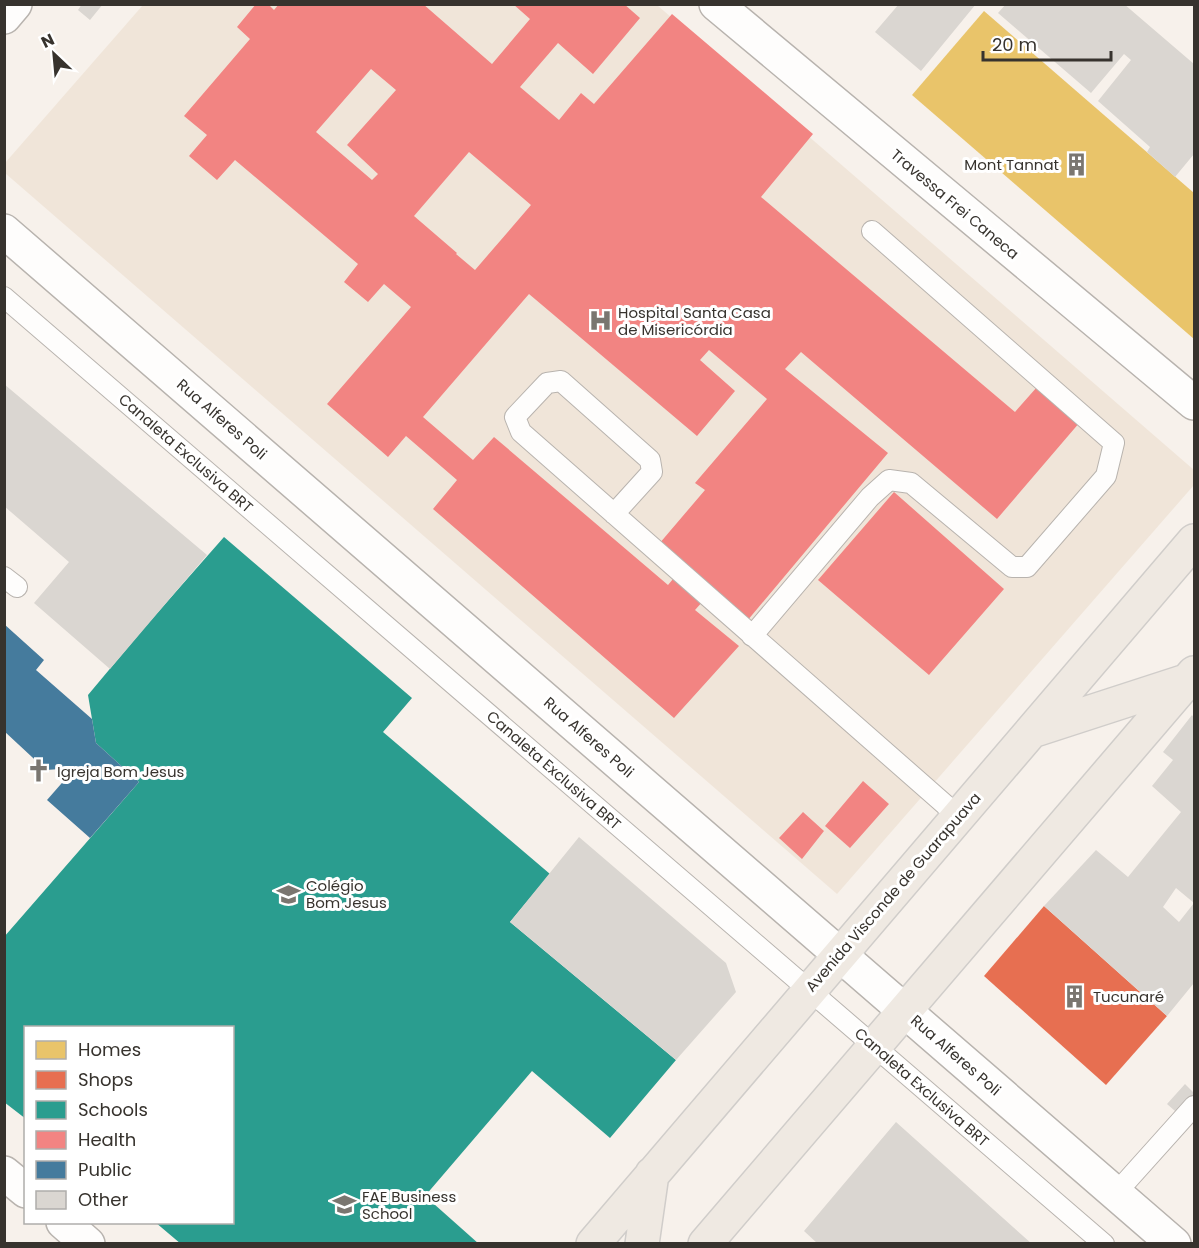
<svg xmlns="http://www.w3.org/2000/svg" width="1199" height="1248" font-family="Poppins,sans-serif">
  <rect width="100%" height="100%" fill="#f7f1eb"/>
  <path fill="#f0e5d9" d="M143,5H657L1194,470V485L837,894L5,173V163Z"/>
  <path fill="#e9c46a" d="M984,11L1194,193V339L912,95Z"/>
  <path fill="#e76f51" d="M1044,906L1167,1016L1106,1085L984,976Z"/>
  <path fill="#2a9d8f" d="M224,537L412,698L383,732L550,874L510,922L676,1060L610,1138L532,1071L425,1196L479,1244H181L155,1222H232V1028H26V1119L4,1102V937L139,782L96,743L88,695L144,628Z"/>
  <path fill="#f28482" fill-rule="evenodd" d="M256,4H268L274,10L279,4H423L492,64L530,19L513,4H624L640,18L593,74L558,43L520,87L559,120L581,93L594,104L672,14L813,134L761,197L1015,412L1037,387L1080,422L997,519L801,352L785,369L888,453L747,621L712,591L695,610L739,646L674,718L433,509L457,480L406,436L388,457L327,404L411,307L384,284L368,302L344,282L358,264L235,160L217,180L189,156L207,135L184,116L250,39L237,27ZM371,69L396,90L347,145L378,174L372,180L316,132ZM469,152L531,205L475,270L456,254L457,253L414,216ZM529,294L697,436L735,391L700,360L709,350L767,399L695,483L705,490L659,544L684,566L668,585L494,437L473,460L423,417Z
    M894,492L1004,589L929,675L818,580Z
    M863,781L889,804L850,848L825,826Z
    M803,812L824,831L802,859L779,838Z"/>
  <path fill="#457b9d" d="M4,624L44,660L36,670L92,719L96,743L139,782L90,838L47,800L75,768L46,770L4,731Z"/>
  <path fill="#dad6d1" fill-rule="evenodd" d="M82,4H103L90,20L78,10Z
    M899,4H976L921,71L875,32Z
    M1006,4H1124L1194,64V154L1175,177L1147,152L1150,147L1098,101L1131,60L1124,54L1091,93L998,13Z
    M4,384L207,555L110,669L34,603L69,562L4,506Z
    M1192,715L1194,718V983L1167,1016L1044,906L1096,850L1128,877L1181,812L1152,786L1173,760L1163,752ZM1176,888L1194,903L1179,922L1163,907Z
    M579,837L726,963L736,992L676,1060L510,922Z
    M1185,1084L1194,1093V1121L1191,1125L1167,1104Z
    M896,1122L1032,1244H818L804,1231Z"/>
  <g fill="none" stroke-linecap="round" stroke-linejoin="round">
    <defs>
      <path id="service" d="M4,297L1104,1244
        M614,514L652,472L650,460L561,381L547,383L515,417L521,432L958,816
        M4,577L17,587
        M752,636L870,497L889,480L911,483L1012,567H1027L1106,476L1114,443L872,231
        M1116,1193L1194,1106"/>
      <path id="minor" d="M716,4L1194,403"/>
      <path id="tertiary" d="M4,231L1174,1244
        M4,1173L26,1191
        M63,1222L88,1244"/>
      <path id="secondary" d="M4,17L15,4"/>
      <path id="primary" d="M1032,731L1189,680
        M593,1244L1194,541
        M642,1244L652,1174
        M705,1244L1194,673"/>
    </defs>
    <use href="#service" stroke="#b8b3ae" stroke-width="22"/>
    <use href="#minor" stroke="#b8b3ae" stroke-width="36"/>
    <use href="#tertiary" stroke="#b8b3ae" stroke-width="36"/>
    <use href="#secondary" stroke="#b8b3ae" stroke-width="36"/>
    <use href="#primary" stroke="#d0cdca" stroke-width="36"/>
    <use href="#service" stroke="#fefdfc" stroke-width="20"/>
    <use href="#minor" stroke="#fefdfc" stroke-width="33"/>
    <use href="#tertiary" stroke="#fefdfc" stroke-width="33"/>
    <use href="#secondary" stroke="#fefdfc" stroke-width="33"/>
    <use href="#primary" stroke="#efe9e2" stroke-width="33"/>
  </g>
  <defs>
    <symbol id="building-bare" viewBox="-9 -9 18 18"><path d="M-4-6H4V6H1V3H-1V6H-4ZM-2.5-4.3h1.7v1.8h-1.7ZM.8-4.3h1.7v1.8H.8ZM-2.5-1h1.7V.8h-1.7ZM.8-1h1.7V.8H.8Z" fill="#7a7670" stroke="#fff" stroke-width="2.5" paint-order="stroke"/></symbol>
    <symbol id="hospital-bare" viewBox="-9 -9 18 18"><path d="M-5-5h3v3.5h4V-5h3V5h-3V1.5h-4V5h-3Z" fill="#7a7670" stroke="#fff" stroke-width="2.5" paint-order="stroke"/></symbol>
    <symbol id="church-bare" viewBox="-9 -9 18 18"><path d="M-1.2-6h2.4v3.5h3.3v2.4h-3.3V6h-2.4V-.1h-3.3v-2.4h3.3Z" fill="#7a7670" stroke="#fff" stroke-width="2.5" paint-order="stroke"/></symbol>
    <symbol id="school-bare" viewBox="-9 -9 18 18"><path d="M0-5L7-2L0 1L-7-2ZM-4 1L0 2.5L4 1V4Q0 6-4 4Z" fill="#7a7670" stroke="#fff" stroke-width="2.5" paint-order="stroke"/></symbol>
    <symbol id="university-bare" viewBox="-9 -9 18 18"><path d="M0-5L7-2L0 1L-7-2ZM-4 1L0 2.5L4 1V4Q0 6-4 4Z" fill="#7a7670" stroke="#fff" stroke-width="2.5" paint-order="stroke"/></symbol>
  </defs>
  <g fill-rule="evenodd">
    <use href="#building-bare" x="1060" y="148" width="33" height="33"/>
    <use href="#hospital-bare" x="584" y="304" width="33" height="33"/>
    <use href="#church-bare" x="22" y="754" width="33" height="33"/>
    <use href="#school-bare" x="272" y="878" width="33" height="33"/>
    <use href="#building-bare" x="1058" y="980" width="33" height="33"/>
    <use href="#university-bare" x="328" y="1188" width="33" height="33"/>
  </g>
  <g text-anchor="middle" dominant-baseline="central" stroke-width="6" stroke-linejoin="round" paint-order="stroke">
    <g font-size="15" fill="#37332e" stroke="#fff" text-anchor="start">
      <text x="1059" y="164" text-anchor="end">Mont Tannat</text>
      <text x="618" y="312">Hospital Santa Casa<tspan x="618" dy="17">de Misericórdia</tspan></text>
      <text x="57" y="771">Igreja Bom Jesus</text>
      <text x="306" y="885">Colégio<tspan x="306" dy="17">Bom Jesus</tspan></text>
      <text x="1093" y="996">Tucunaré</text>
      <text x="362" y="1196">FAE Business<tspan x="362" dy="17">School</tspan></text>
    </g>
    <g font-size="15" fill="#37332e" stroke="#fff">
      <text transform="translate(955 204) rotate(40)">Travessa Frei Caneca</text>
      <text transform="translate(222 419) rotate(41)">Rua Alferes Poli</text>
      <text transform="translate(186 453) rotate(41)">Canaleta Exclusiva BRT</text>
      <text transform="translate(589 737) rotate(41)">Rua Alferes Poli</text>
      <text transform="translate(554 770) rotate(41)">Canaleta Exclusiva BRT</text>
      <text transform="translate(893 892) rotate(-49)">Avenida Visconde de Guarapuava</text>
      <text transform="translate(956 1055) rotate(41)">Rua Alferes Poli</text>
      <text transform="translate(922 1087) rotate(41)">Canaleta Exclusiva BRT</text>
    </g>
  </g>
  <rect width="1199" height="1248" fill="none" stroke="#37332e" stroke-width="12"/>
  <rect x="24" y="1026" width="210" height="198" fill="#ffffff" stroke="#afadab" stroke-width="1.5"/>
  <rect x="36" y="1041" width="30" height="18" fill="#e9c46a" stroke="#afadab" stroke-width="1.5"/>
  <text x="78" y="1056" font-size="18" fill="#37332e">Homes</text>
  <rect x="36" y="1071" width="30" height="18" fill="#e76f51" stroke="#afadab" stroke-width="1.5"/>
  <text x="78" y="1086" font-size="18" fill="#37332e">Shops</text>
  <rect x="36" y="1101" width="30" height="18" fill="#2a9d8f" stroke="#afadab" stroke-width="1.5"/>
  <text x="78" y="1116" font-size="18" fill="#37332e">Schools</text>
  <rect x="36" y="1131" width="30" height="18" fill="#f28482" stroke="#afadab" stroke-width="1.5"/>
  <text x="78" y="1146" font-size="18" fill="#37332e">Health</text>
  <rect x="36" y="1161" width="30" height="18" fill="#457b9d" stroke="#afadab" stroke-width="1.5"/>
  <text x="78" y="1176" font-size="18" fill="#37332e">Public</text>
  <rect x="36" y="1191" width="30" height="18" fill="#dad6d1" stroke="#afadab" stroke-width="1.5"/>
  <text x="78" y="1206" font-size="18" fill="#37332e">Other</text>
  <g transform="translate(54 54) rotate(334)" stroke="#ffffff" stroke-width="4.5" paint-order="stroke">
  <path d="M0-4.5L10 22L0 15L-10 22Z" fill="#37332e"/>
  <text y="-9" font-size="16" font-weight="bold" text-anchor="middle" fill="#37332e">N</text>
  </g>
  <path d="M983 51v9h128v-9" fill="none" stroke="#37332e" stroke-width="3"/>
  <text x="992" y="51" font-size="18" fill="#37332e" stroke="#ffffff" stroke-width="4.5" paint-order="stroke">20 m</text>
</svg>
